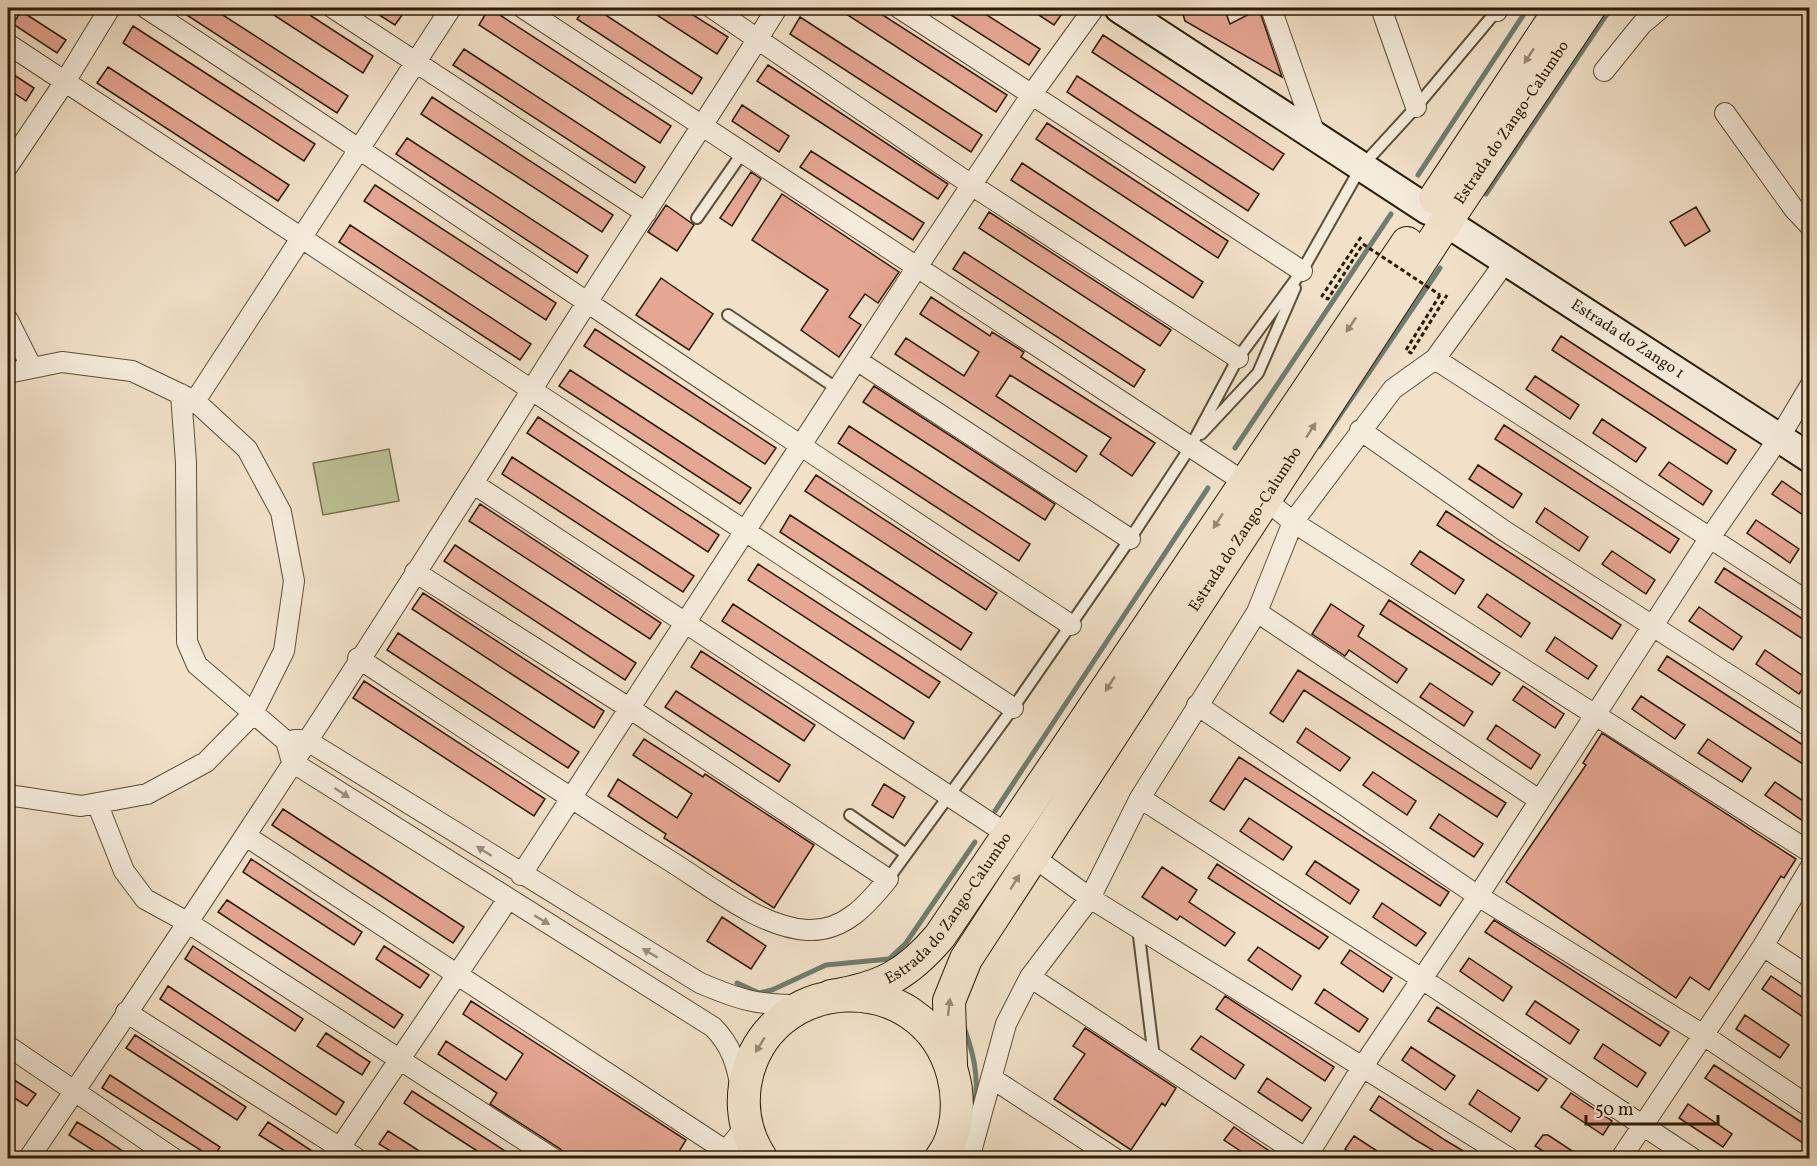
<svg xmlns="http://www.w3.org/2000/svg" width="1817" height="1166" font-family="Vollkorn,serif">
  <rect width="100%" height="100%" fill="#f1e1c9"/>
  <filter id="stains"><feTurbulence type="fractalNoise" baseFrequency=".00333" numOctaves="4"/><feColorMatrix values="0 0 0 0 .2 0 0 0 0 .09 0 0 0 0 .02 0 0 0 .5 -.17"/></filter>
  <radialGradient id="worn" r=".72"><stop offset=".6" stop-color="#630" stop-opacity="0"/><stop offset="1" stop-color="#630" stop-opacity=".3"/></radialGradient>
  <path fill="#bcc295" stroke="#74704e" stroke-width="1.5" d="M389,449L399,501L323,515L313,463Z"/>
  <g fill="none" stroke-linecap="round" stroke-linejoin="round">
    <path stroke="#6e7e70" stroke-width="5" d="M1418,175L1528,8
      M1486,194L1611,8
      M1319,446L1440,268
      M1235,448L1391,214
      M995,811L1208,488
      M737,983L759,993L772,990L826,965L889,959L906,943L975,842
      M964,1027C973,1052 979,1075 975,1102"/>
  </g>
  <path fill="#e6a694" stroke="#2b1d07" stroke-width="1.5" d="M176,8H212L348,96L337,113Z
    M263,8H299L373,56L363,73Z
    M368,8H407L395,25Z
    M489,8L671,126L660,143L479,25Z
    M585,8H595L702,78L692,94L577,19Z
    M646,8H682L728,37L717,54Z
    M837,8H872L1007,95L996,112Z
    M940,8H976L1040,49L1029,65Z
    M1028,8H1066L1054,25Z
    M1181,8H1224L1230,24L1259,9L1282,77L1185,21Z
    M21,11L66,40L57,53L13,24Z
    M800,17L982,135L971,152L790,34Z
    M133,26L315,144L304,161L123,43Z
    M1103,35L1284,154L1273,170L1092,52Z
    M464,49L645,167L635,183L453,65Z
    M768,65L948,184L938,199L757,81Z
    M108,67L289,185L278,201L97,83Z
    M8,71L34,88L26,101L8,89Z
    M1077,76L1259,194L1248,211L1067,92Z
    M432,97L613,215L602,232L421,114Z
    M742,105L789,136L779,152L732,121Z
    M1047,123L1228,241L1218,258L1036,139Z
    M407,138L588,256L577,273L396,154Z
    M811,151L924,223L913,240L800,167Z
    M1022,163L1203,282L1193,298L1011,180Z
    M751,172L761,179L732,226L720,218Z
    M375,185L556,303L546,320L364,201Z
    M782,194L899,272L878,303L865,294L849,317L861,325L839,357L801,330L828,290L752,240Z
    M666,205L694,225L677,251L648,232Z
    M1696,207L1710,231L1685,246L1670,222Z
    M989,212L1171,330L1160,346L979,228Z
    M350,225L531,344L520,360L339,242Z
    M964,252L1145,370L1134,387L953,269Z
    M661,278L713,314L689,350L636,315Z
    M931,297L990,336L992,332L1024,352L1021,357L1155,443L1132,476L1100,454L1111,438L1010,375L996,396L1087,456L1076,472L895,354L906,338L964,376L979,352L920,314Z
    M595,329L776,448L765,464L584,346Z
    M1561,336L1736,450L1727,464L1552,350Z
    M570,370L751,488L740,504L559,386Z
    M1535,376L1579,405L1570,419L1526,389Z
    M874,386L1055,504L1045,520L863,402Z
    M538,417L719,535L708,552L527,433Z
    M1602,419L1646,448L1636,462L1593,433Z
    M1504,425L1679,539L1670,553L1495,439Z
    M849,426L1030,544L1019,561L838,443Z
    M512,457L694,576L683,592L502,474Z
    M1669,462L1712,491L1703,505L1659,475Z
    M1478,465L1522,494L1513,508L1469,479Z
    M816,475L997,593L986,610L805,491Z
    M1782,481L1809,500V519L1772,494Z
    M480,504L661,623L650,639L469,521Z
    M1545,508L1588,537L1579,551L1536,522Z
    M1446,511L1621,625L1612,639L1437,525Z
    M790,515L972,633L961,650L780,532Z
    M1756,520L1799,549L1790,563L1747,533Z
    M455,545L636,663L625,680L444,561Z
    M1420,551L1464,580L1455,594L1411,564Z
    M1612,551L1655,580L1646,594L1602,564Z
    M758,564L940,682L929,698L748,580Z
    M1724,568L1809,623V643L1715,582Z
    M423,593L604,711L594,728L412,609Z
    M1487,594L1530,623L1521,637L1478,607Z
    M1389,600L1500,673L1492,685L1380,614Z
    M733,604L914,722L904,739L722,621Z
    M1331,604L1364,626L1358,636L1407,669L1397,683L1349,650L1345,656L1312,634Z
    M1699,607L1742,637L1733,650L1689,621Z
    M398,633L579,752L568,768L387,650Z
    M1555,637L1597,666L1588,679L1546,651Z
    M1765,650L1809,680L1799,694L1756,664Z
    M701,651L815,725L804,741L691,667Z
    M1667,656L1809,749V768L1658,670Z
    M1298,670L1506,803L1497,817L1304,690L1283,722L1270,713Z
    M364,681L545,799L534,816L353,698Z
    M1430,683L1473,712L1464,726L1420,697Z
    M1523,686L1564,714L1555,728L1513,700Z
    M676,691L790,765L779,782L665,707Z
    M1641,696L1685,725L1675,739L1632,709Z
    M1496,725L1540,755L1531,769L1487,739Z
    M1306,728L1350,758L1340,771L1297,742Z
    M1602,733L1796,859L1784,878L1781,876L1709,990L1690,977L1676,998L1506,882L1586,765L1583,763Z
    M644,739L703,777L705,774L814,845L774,908L664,838L666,834L608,796L618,779L677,818L692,794L633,755Z
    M1708,739L1751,768L1742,782L1698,753Z
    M1239,757L1449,892L1440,906L1245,778L1224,810L1210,801Z
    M1373,772L1416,801L1407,815L1363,785Z
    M1775,782L1809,805V825L1765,795Z
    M884,784L905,797L893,818L872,805Z
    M283,809L464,927L453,943L272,825Z
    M1439,814L1483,844L1474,857L1430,828Z
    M1249,818L1292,847L1283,860L1240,831Z
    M251,859L362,932L354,945L243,872Z
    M1315,861L1359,890L1350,904L1306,874Z
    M1217,864L1328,937L1319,949L1208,878Z
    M1162,867L1197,890L1189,902L1235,933L1225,946L1180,916L1177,920L1142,897Z
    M227,900L403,1015L394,1028L218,912Z
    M1382,903L1426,933L1416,946L1373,917Z
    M722,917L766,946L751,969L707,941Z
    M1494,920L1669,1032L1660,1046L1485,932Z
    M193,946L303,1019L295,1031L185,959Z
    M384,946L429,975L420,988L376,959Z
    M1258,947L1301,976L1292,990L1248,960Z
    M1350,950L1392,978L1383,992L1341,963Z
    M1469,958L1512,987L1503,1001L1460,971Z
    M1771,976L1809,1002V1021L1762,989Z
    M168,986L344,1102L336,1115L160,999Z
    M1324,989L1368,1019L1359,1032L1315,1003Z
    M1225,996L1334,1067L1325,1081L1216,1009Z
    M471,1001L686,1140L675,1158H570L559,1148L490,1104L497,1093L438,1054L446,1041L506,1080L523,1054L463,1014Z
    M1535,1001L1579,1030L1570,1044L1526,1014Z
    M1437,1007L1547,1079L1538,1091L1428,1021Z
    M1745,1015L1789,1045L1780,1058L1736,1029Z
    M1085,1028L1176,1088L1165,1106L1162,1103L1131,1150L1054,1099L1085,1054L1073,1046Z
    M326,1033L370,1062L362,1075L317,1046Z
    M135,1035L246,1107L237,1120L126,1048Z
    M1201,1036L1244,1065L1235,1079L1191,1049Z
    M1603,1044L1646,1073L1637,1087L1594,1058Z
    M1411,1047L1455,1076L1445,1090L1402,1060Z
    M1714,1065L1809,1127V1147L1705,1078Z
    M110,1075L220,1147L213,1158L102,1088Z
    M8,1076L36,1094L27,1106L8,1094Z
    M1267,1078L1311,1108L1302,1121L1258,1092Z
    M1478,1090L1520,1118L1511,1132L1469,1104Z
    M412,1091L474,1131L516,1158H488L426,1118L404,1103Z
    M1571,1093L1612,1121L1603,1135L1561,1107Z
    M1379,1096L1445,1140L1475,1158H1446L1414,1139L1370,1110Z
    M1688,1104L1732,1134L1723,1147L1679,1118Z
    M77,1122L100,1136L133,1158H105L69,1135Z
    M268,1122L321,1157V1158H296L259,1135Z
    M1234,1127L1256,1142L1280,1158H1251L1224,1140Z
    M388,1131L410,1145L430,1158H402L379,1144Z
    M1543,1135H1548L1583,1158H1554L1535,1146Z
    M1354,1136L1388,1158H1358L1345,1149Z"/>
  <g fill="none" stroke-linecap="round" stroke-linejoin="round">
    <defs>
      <path id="lane" d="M697,218L743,152
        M728,315L839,390
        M1201,434L1258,373L1295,288
        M850,815L906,854
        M888,879L1013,708L1130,539L1191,446L1238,358L1302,271L1361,167L1416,107L1499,8
        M1138,928L1154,1058"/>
      <path id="street" d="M146,8C456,211 761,422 1071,625
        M333,8L646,213
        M523,8L1244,482
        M712,8L973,186L1238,358
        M899,8L1302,271
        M1271,8L1316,137
        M1381,8L1416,107
        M1496,8L1497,11
        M8,44L1013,708
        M1604,71L1642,24L1661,8
        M1725,113L1794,209L1810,226
        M8,166L66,80L110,8
        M8,320L32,368
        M1435,359L1810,603
        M858,361L1130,539
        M8,373L62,362L132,371L195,401L247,449L281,512L294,581L284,651L252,715L206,762L147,794L81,806L8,795
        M181,394L186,463L187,642L197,665L286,741L292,762L713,1027C731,1045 737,1064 741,1089
        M195,401L451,8
        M1360,430L1503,530L1810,727
        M474,484L1010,836
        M1266,500L1293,522L1810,852
        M1257,612L1539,800
        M358,658C461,726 563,794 667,859C708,884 759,927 807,930C844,932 868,904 888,879L629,708L415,572
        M1197,705L1478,896L1705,1036L1810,1107
        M294,740H306L700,983C740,1000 757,1005 800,1005
        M1140,798L1422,979L1692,1158
        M97,803L124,871L145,899L187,922L552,1158
        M246,836L726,1151L746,1126
        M1032,856L1090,898L1509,1158
        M521,875L917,267L1032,94L1094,8
        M1763,946L1810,977
        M1030,977L1305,1158
        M126,1012L356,1158
        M8,1046L173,1158
        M993,1079L1114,1158
        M972,1148L1006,1024L1030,977L1090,898L1140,798L1257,612L1293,522L1393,389L1435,359L1506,261
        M29,1158C201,906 369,650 531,391C611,262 697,137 777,8
        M333,1158L508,899
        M1306,1158L1361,1069L1478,896L1709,539L1779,438L1810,386
        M1621,1158L1763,946L1810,868"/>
      <g id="secondary">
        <path d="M1119,8L1428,210"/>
        <path id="s1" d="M1446,222L1810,458"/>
      </g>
      <g id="primary">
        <path d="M1435,198L1561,8"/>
        <path id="s2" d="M831,996C881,988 907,975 940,936L1407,243"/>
        <path id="s3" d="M951,1065L949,1001L966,959L1446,222L1589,8"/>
        <path d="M761,1158C746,1135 741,1112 745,1085C764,971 924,964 953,1075C960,1101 958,1136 941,1158"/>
      </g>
    </defs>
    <use href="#lane" stroke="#5c4e38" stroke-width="14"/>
    <use href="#street" stroke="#5c4e38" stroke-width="22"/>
    <use href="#secondary" stroke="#2b1d07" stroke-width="32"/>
    <use href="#primary" stroke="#2b1d07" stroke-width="34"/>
    <path stroke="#2b1d07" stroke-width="3" stroke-dasharray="4.5 3" stroke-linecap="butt" d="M1361,237L1322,296L1328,299L1363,244
      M1440,295L1406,350L1411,353L1447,295"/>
    <use href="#lane" stroke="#f6ecdc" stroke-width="10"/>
    <use href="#street" stroke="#f6ecdc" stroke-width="20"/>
    <use href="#secondary" stroke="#f6ecdc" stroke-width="28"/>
    <use href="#primary" stroke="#f1e1c9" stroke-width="32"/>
    <path stroke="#2b1d07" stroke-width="3" stroke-dasharray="4.5 3" stroke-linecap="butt" d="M1363,244L1440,295"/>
  </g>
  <defs><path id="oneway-solid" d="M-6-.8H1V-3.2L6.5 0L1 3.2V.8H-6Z" transform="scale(1.5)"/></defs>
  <g fill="#988972">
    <use href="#oneway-solid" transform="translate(1529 56) rotate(123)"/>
    <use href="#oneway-solid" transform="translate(1351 325) rotate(124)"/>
    <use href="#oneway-solid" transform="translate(1311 430) rotate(-57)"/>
    <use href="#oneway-solid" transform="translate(1218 521) rotate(123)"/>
    <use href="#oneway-solid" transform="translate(1110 684) rotate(123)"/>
    <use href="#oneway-solid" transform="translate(1015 882) rotate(-58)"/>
    <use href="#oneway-solid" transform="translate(949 1007) rotate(-83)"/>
    <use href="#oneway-solid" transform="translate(760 1045) rotate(122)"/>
  </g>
  <g fill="#9b8f7c">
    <use href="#oneway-solid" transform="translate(342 793) rotate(33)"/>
    <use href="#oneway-solid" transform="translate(484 851) rotate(-148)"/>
    <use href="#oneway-solid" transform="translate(542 920) rotate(31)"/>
    <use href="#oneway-solid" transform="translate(650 953) rotate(-149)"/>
  </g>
  <g text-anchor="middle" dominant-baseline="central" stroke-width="5" stroke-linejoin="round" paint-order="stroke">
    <g font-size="16" fill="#2b1d07" stroke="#f6ecdc">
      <text stroke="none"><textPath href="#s3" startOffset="1108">Estrada do Zango-Calumbo</textPath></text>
      <text stroke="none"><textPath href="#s1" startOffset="216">Estrada do Zango 1</textPath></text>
      <text stroke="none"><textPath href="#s3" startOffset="622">Estrada do Zango-Calumbo</textPath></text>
      <text stroke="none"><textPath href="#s2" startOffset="154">Estrada do Zango-Calumbo</textPath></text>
    </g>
  </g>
  <rect width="1817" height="1166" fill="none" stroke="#f1e1c9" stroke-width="30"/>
  <rect x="9" y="9" width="1799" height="1148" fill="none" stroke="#2b1d07" stroke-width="3"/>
  <rect x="15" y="15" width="1787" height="1136" fill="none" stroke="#2b1d07" stroke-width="1.5"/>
  <path d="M1586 1115v9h132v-9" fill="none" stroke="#2b1d07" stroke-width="3"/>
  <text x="1595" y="1115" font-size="18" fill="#2b1d07" stroke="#f6ecdc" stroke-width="4.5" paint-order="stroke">50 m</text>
  <rect width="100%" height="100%" filter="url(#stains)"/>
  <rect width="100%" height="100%" fill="url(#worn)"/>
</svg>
